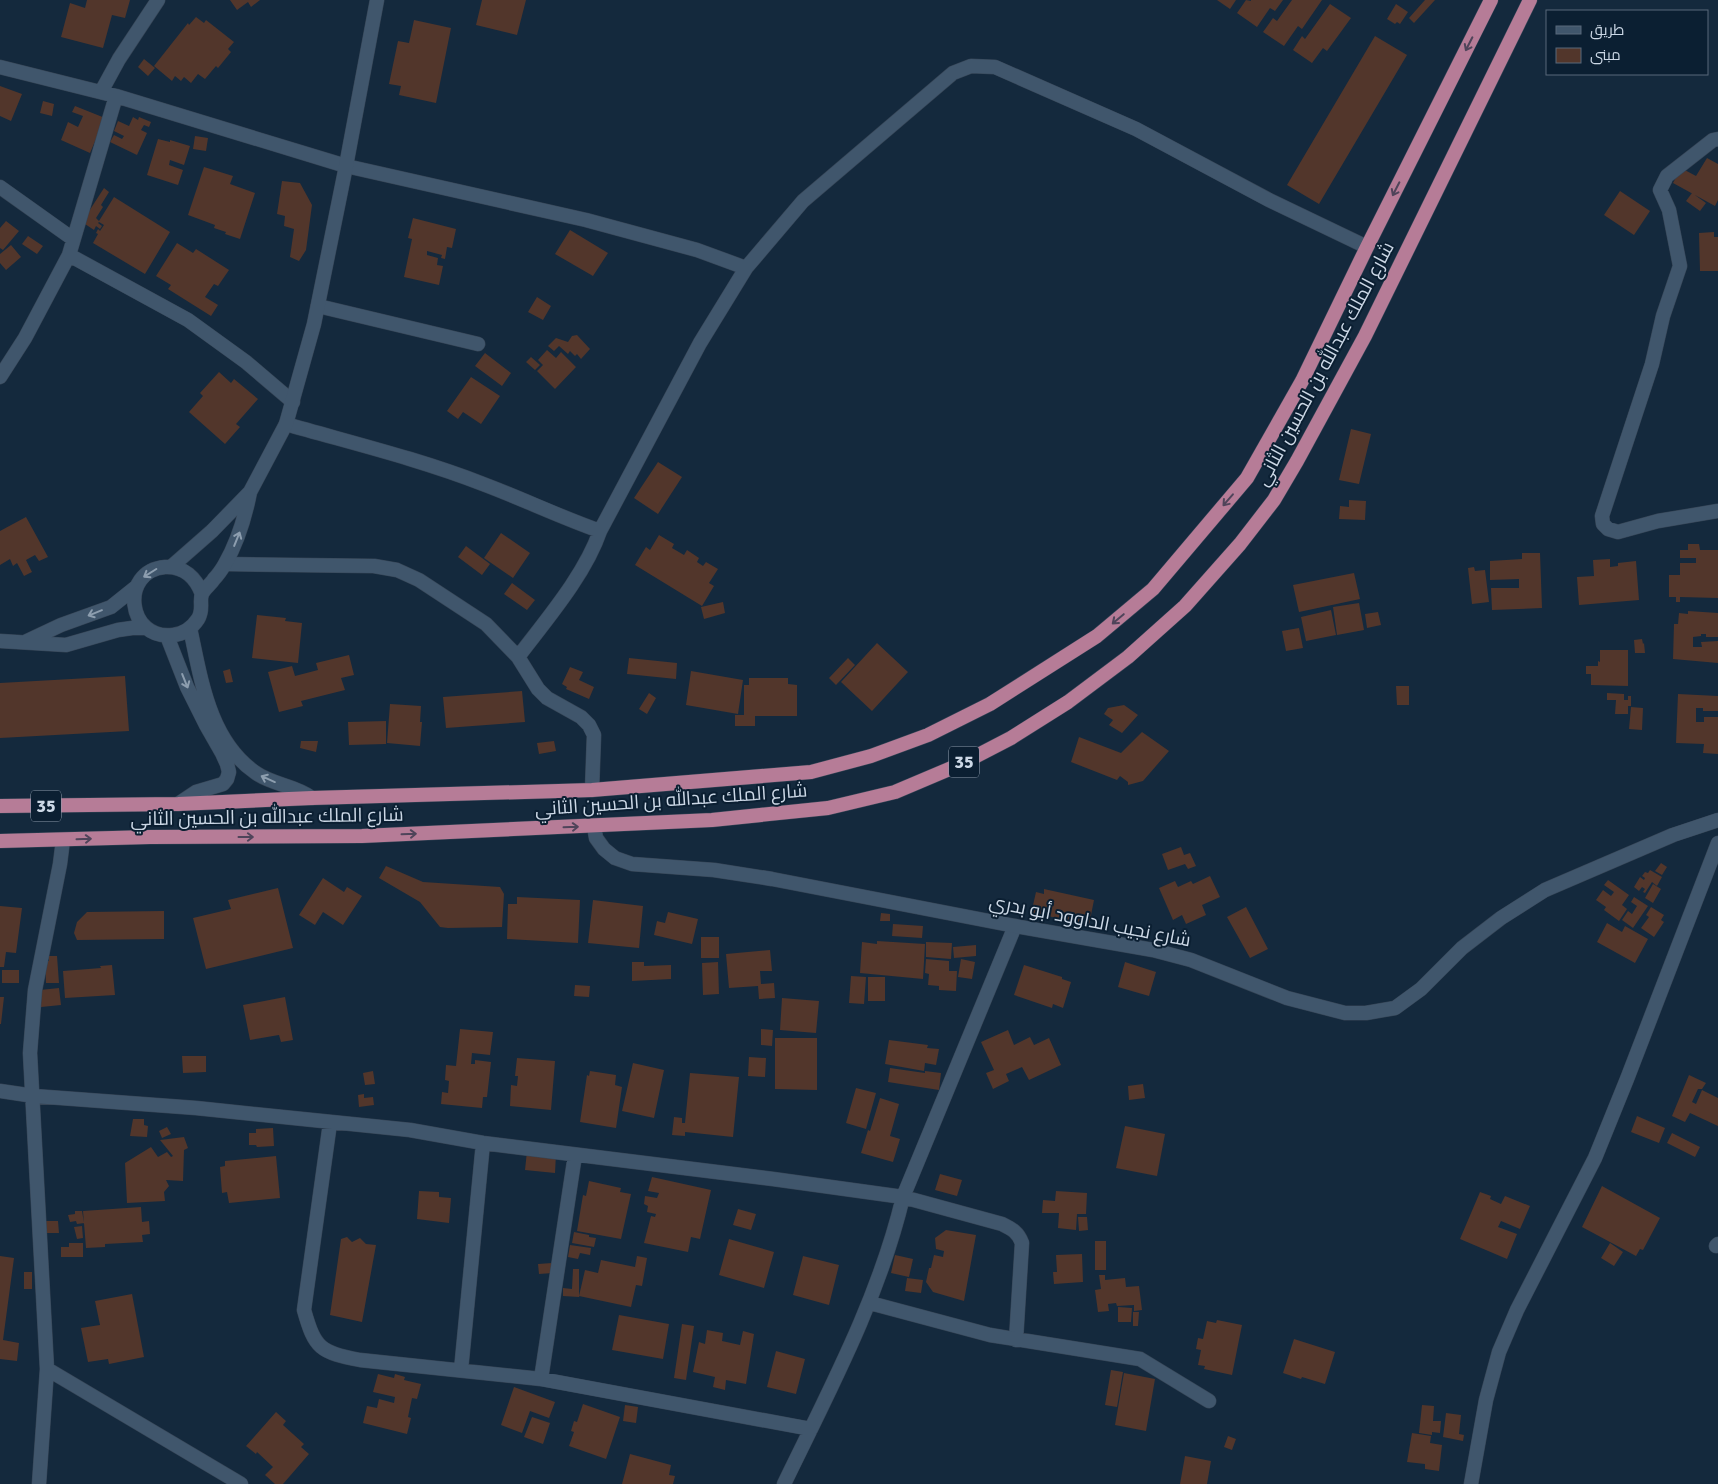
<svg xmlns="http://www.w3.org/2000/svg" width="1718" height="1484" font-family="Signika,Cairo,sans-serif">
  <rect width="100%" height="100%" fill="#14293d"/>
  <path fill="#52362b" d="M87,0H130L125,18L112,15L103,48L61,37L70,3L85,8Z
    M230,0H260L251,7L248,2L237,10Z
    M482,0H526L517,35L476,25Z
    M1217,0H1236L1230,9Z
    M1246,0L1251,1V0H1283L1275,11L1270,8L1257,27L1237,13Z
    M1292,0H1322L1302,29L1298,26L1284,46L1263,32L1273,18L1277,21Z
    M1425,0H1435L1414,23L1409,18Z
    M1330,4L1351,18L1327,51L1323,48L1312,63L1293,50L1302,36L1305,39Z
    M1396,4L1408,12L1400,24L1397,22L1395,24L1387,19Z
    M196,17L204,23L206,20L234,42L228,49L231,52L218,68L216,66L205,79L198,74L191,83L184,77L181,81L175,76L172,81L154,66L188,23L189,25Z
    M414,20L451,28L436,103L399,95L401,86L389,84L398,41L409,43Z
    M1375,36L1407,55L1319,204L1287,185Z
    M144,59L155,68L148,76L138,67Z
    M0,86L22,94L11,121L0,116Z
    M43,101L54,104L52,116L40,113Z
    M75,106L105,118L90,153L61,140L68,122L78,127L83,116L72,112Z
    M133,117L138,120L139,117L151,122L149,127L144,125L141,130L147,133L137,155L110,142L114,135L122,139L124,136L114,131L118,121L129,126Z
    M195,136L208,138L206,151L193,149Z
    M158,139L170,142V140L190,146L184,165L170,160L169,165L183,170L178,185L147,175Z
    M1707,158L1718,164V200L1715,206L1673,183L1681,168L1696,176Z
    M204,167L233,176L230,184L255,193L240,239L225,234L226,232L214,228L215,225L188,215Z
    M282,181L300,183L312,205L306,250L299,261L290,257L294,229L284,226L285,216L277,214Z
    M104,188L109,192L101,205L103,207L96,218L99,221L114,197L170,232L145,274L93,243L98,234L96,233L98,229L100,231L104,225L99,222L98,223L102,226L100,229L96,226L94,230L82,222Z
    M1620,191L1650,211L1634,235L1604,215Z
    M1692,193L1706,203L1700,211L1686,201Z
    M413,218L456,229L452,248L447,247L445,259L441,258L442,255L427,251V255L438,258L437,265L443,266L439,285L404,277L412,239L408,238Z
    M6,221L19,231L3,250L0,248V228Z
    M570,230L608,253L593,276L555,254Z
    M1714,232V237H1718V271H1700L1699,233Z
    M28,236L43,246L37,254L22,244Z
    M177,243L193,253L196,249L229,270L218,286L214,284L205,297L218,305L211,316L168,289L171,285L156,276Z
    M11,245L21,257L6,270L0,263V254Z
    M537,297L551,306L543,320L528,312Z
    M577,335L590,349L581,359L577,354L575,356L570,351L568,354L559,346L554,351L548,346L556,338L568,342L572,336Z
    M547,350L556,358L561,352L576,367L555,389L537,371L543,365L538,360Z
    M485,353L511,373L502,386L475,366Z
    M531,357L540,365L535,370L526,362Z
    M219,372L231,383L234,379L258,399L236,424L240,427L225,444L189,412L203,396L200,393Z
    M471,377L500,396L481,424L463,412L458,419L447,411Z
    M1351,429L1371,434L1359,484L1339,480Z
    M658,462L682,477L658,514L634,498Z
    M1349,500L1366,501L1365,520L1339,519L1340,506L1349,507Z
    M26,517L48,557L39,561L35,555L26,560L32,572L24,576L17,563L13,566L10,559L0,565V531Z
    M501,533L530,553L513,578L484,558Z
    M659,535L674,544L672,548L684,555L687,550L699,558L697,562L703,566L706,562L718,569L709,583L714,586L702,606L635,565L646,547L650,550Z
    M1688,544H1699L1700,550H1718V598L1680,597V602H1676V597H1669V575H1680V563H1696V558H1680V550H1688Z
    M466,546L490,564L482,575L458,557Z
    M1522,553H1540L1542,608L1492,610L1491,588H1519V579L1490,580V561L1522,559Z
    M1610,559V567L1618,566V563L1636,561L1639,600L1579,605L1577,577L1594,576L1593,560Z
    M1474,567L1475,571L1485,570L1489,602L1472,604L1468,568Z
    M1354,573L1360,599L1299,612L1293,585Z
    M512,583L535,600L527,610L504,594Z
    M723,602L725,613L704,619L701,607Z
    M1359,603L1364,630L1337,635L1333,607Z
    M1331,610L1336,635L1306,641L1301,617Z
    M1688,611L1718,613V637H1706V634H1701V636L1693,637V647H1702L1701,642L1718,641V663L1673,659L1674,624H1678L1679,613L1688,614Z
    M1378,612L1381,625L1367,628L1365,614Z
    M257,615L286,618L285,621L302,623L298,663L252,658Z
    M1299,628L1303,648L1286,651L1282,631Z
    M1642,639L1643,644L1644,643L1645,653H1635L1634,640Z
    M877,643L908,672L872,711L841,682Z
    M1600,650H1628V686L1591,685V674H1586V666H1598V661L1600,662Z
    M349,655L354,675L341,678L345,690L301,701L303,706L279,712L268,672L292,666L295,676L318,670L316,663Z
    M629,658L677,663L676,679L627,674Z
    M848,658L855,665L836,685L829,678Z
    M570,667L583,672L579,680L594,687L589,699L566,689L567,687L562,684Z
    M230,669L233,682L226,683L223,671Z
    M691,671L743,680L738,714L686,705Z
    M125,676L129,731L0,738V683Z
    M749,678H788V684L797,685V716H755V726H735V715H744V685H749Z
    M1396,686H1409V705H1397Z
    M522,691L525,722L446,728L443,697Z
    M649,693L656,698L647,714L639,709Z
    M1607,693L1624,694V700H1628V696H1631V706H1628V714H1615L1616,700H1607Z
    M1678,694L1718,696V711H1703V708H1696V722H1704V717H1718V754L1703,753L1704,744L1676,743Z
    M390,704L421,706L420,722H422L420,746L387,743Z
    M1124,705L1138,715L1122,733L1109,725L1113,720L1104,714L1108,708Z
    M1631,707L1643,708L1642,730L1629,729Z
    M386,721V744L349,745L348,722Z
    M1142,732L1169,751L1143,781L1128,785V782L1120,776L1117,780L1071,762L1079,737L1121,753Z
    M301,741H318L316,752L300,748Z
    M554,741L556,751L539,754L537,743Z
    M1181,847L1184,855L1190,853L1196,866L1188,869L1185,864L1168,870L1162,854Z
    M1661,863L1667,867L1662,875L1655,871Z
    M386,866L423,882L500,887L504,894L502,927L448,928L440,927L420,902L379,878Z
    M1650,870L1662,877L1657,886L1652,882L1645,893L1643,892L1645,889L1642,887L1639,891L1634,887L1640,877L1644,880L1645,878L1642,876L1645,872L1648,873Z
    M1210,876L1220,897L1202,905L1206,915L1186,924L1182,915L1173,920L1159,888L1175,881L1178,887L1191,881L1193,884Z
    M323,878L344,892L347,887L362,896L343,925L323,912L315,925L299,915Z
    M1608,880L1629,895L1622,905L1627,909L1619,921L1604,910L1606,907L1596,900L1603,890L1611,896L1614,892L1604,885Z
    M1653,884L1661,889L1653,903L1645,898Z
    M278,888L293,948L206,969L193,918L231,909L228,900Z
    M1044,889L1094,900L1089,925L1043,915V917L1031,914L1036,892L1044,894Z
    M517,897L580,900L578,943L507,939L508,904H517Z
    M1634,897L1648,906L1633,928L1622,920L1628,911L1632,914L1637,906L1631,902Z
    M593,900L643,906L639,948L588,943Z
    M0,906L22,908L16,953L6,952L4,967H0Z
    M1246,907L1268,949L1250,958L1227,917Z
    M1651,907L1664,915L1661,920L1664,922L1654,937L1641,928L1649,917L1646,915Z
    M164,911V939L77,940L74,933L77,922L87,912Z
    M668,912L698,919L692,944L654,935L657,921L665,923Z
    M881,913L890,914V921H880Z
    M1607,923L1622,932L1625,926L1648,939L1635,963L1597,942Z
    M893,924L923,926L922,938L892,936Z
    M701,937H719V958H701Z
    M877,941L925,944L923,979L860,973L862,942L877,944Z
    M926,942L952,943L951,959L926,957Z
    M976,945V956L954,958L953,947Z
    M770,950L772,971H760L761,984L774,983L775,998L759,999L758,986L729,988L726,954Z
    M49,956H57L59,983H46L45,961H49Z
    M926,959L949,961V971H957L956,991L939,990V986L928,985L929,974L925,973Z
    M961,959L975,962L972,979L958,977Z
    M632,962H644V966L671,965V979L632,981Z
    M718,962L719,994L703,995L702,963Z
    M1125,962L1156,972L1149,996L1118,987Z
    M112,965L115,995L65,998L63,971L101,968L100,966Z
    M1024,965L1062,977V979L1071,982L1063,1008L1053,1004L1052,1008L1014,995Z
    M2,970H19V983H2Z
    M851,976L866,977L864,1004L849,1003Z
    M868,977H885V1001H868Z
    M575,985L590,986L589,997L574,996Z
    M59,988L61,1005L41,1007L40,990Z
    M0,997H4L1,1024H0Z
    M285,997L293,1040L281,1042L279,1035L250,1040L243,1005Z
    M782,998L819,1001L816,1033L780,1030Z
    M460,1029L493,1032L490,1055L472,1053L471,1064H475V1060L491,1062L487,1097H483L482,1108L441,1104L442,1092L448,1093L449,1081L445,1080L446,1065L456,1066Z
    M761,1029L773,1030L772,1046L761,1045Z
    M1008,1030L1014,1045L1030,1037L1034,1045L1049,1038L1061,1065L1029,1080L1022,1067L1006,1074L1009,1081L993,1089L986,1073L994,1070L981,1042Z
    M775,1038H817V1090L775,1089Z
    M889,1040L928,1045L927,1048L939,1049L936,1065L925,1063L924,1071L885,1064Z
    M182,1056H206V1072L183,1073Z
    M749,1057L766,1058L765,1077L748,1076Z
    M517,1058L555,1061L551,1110L510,1106L511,1085L517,1086L518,1076H515Z
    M633,1063L664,1070L654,1118L622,1111Z
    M890,1068L925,1073V1071L941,1073L939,1090L888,1082Z
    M373,1071L375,1084L365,1085L363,1073Z
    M590,1071L616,1075L615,1085L622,1087L616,1128L580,1122L587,1075L589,1076Z
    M690,1073L739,1077L733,1137L685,1132V1136L672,1135L674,1117L682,1118V1123H685Z
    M1689,1075L1706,1083L1702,1089H1698L1692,1102L1696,1104L1702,1090L1718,1098V1126L1690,1113L1685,1122L1672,1116Z
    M1143,1084L1145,1098L1129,1100L1128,1086Z
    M856,1088L876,1093L866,1129L846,1123Z
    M364,1094V1098L373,1097L374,1105L359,1107L358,1095Z
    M880,1098L899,1104L890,1136L900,1139L893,1162L861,1153L868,1130L870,1131Z
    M1637,1116L1665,1128L1659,1143L1631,1132Z
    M133,1119H144V1125L148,1126L147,1137L130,1136Z
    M1125,1126L1165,1134L1157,1176L1116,1168Z
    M167,1127L171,1134L162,1138L159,1131Z
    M273,1128L274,1146L257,1147L256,1145H249V1133H256V1129Z
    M1672,1133L1700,1147L1695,1157L1667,1143Z
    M184,1137L188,1148L184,1150L183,1181L166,1180L169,1186L164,1192L165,1201L127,1203L125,1163L151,1147L158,1157L167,1152L171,1157L173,1156L160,1140Z
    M527,1151L556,1154L555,1173L525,1170Z
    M276,1156L280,1198L229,1203L227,1192L222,1193L220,1167L225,1166V1161Z
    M940,1174L962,1180L957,1196L935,1190Z
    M652,1177L711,1190L700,1239L691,1237L688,1252L644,1243L651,1216L655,1217L656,1214L647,1212L648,1206L644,1204L645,1196L657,1198L659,1193L648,1191Z
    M589,1181L621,1188L620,1192L631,1194L621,1239L577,1231L583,1195L586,1196Z
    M1602,1186L1660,1218L1643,1250L1640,1249L1636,1256L1582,1227Z
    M419,1191L439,1192V1197L451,1198L449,1223L417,1219Z
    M1056,1191L1087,1193L1086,1214H1077L1076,1230L1058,1228L1059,1213H1042L1043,1200L1055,1201Z
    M1480,1192L1491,1196L1490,1199L1501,1204L1505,1196L1530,1206L1520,1229L1501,1221L1498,1227L1517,1234L1507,1259L1460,1239Z
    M141,1207L142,1222L149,1221L150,1234L142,1235L143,1242L105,1244V1247L86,1248L83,1211Z
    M738,1209L756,1214L751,1230L733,1225Z
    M75,1211H82L84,1223L77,1224L76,1221L70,1222L68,1215L75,1214Z
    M1078,1217H1087L1088,1230L1079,1231Z
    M45,1221H58L59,1233H46Z
    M82,1226L83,1238L77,1239L74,1227Z
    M946,1230L976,1235L964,1301L933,1292L926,1282L929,1268H931L934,1255L943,1257L944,1251L936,1249L935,1238Z
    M574,1232L589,1235V1237L596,1238L594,1247L572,1243Z
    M347,1237L352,1242L360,1238L366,1244L376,1245L362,1322L330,1315L341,1239Z
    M729,1239L774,1252L764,1288L719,1275Z
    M1095,1241H1106V1270H1095Z
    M69,1243H83V1257H61V1247H69Z
    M1610,1243L1623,1252L1614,1266L1601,1258Z
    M570,1245L591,1248L590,1255L580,1253L578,1259L568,1257Z
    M1082,1254L1083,1282L1054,1284L1053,1272H1057L1056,1255Z
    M895,1255L913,1259L909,1277L891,1273Z
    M0,1256L14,1258L3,1340L19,1343L17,1361L0,1359Z
    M637,1256L647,1258L642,1286L636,1285L631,1307L579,1296L585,1270L598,1273L601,1260L635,1267Z
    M803,1256L839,1265L829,1305L793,1295Z
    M552,1263L553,1273L539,1274L538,1264Z
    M573,1269H579V1297L563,1296V1288L572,1289Z
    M24,1272H32V1289H24Z
    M1099,1275H1105V1280L1125,1278L1126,1287L1139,1286L1142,1310L1134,1311V1305L1117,1306L1116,1303L1108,1304L1109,1311L1098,1312L1095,1290L1101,1289Z
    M907,1278L923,1280L921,1293L905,1291Z
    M132,1294L144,1357L109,1364L108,1359L88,1362L81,1328L100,1325L95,1301Z
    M1118,1307L1132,1308L1131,1322H1118Z
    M1133,1312H1139L1138,1326H1133Z
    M619,1315L669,1324L663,1359L612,1350Z
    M1217,1320L1242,1325L1232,1375L1204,1369L1205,1366L1198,1365L1201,1350L1196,1349L1198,1338L1203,1339L1207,1321L1216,1323Z
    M682,1324L694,1326L686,1380L674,1378Z
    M707,1330L723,1333L722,1341L740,1345L743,1331L754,1334L746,1384L726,1380L725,1390L713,1387L715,1377L693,1372L699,1342L705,1344Z
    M1294,1339L1335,1352L1325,1384L1302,1377L1301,1379L1283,1373Z
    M776,1351L805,1359L796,1394L767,1387Z
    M1111,1370L1123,1372L1117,1407L1105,1405Z
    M1124,1373L1155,1379L1146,1431L1115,1425Z
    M378,1374L394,1378L395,1374L405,1377L404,1380L421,1384L417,1399L412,1398L408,1417L411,1418L407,1434L363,1423L367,1406L377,1408L379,1399L394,1403L395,1397L373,1392Z
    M514,1387L555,1402L549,1418L530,1411L522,1433L501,1425Z
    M583,1404L620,1417L606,1459L569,1446L574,1432L571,1431L574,1421L577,1422Z
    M625,1405L638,1407L636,1423L623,1421Z
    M1422,1405L1434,1406L1433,1421H1441L1440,1433L1432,1432V1435L1419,1433Z
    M276,1412L286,1421L283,1425L304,1444L301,1447L309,1454L283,1484H275L265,1475L273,1467L257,1452L256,1454L246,1446Z
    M1446,1413L1461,1415L1459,1434L1464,1435L1463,1441L1443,1437Z
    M532,1417L550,1423L543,1444L524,1437Z
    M1412,1433L1431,1436L1430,1443L1442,1445L1439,1471L1425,1469V1464L1407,1462Z
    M1228,1436L1236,1439L1232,1450L1224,1447Z
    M630,1454L671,1465L669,1475L675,1476L673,1484H622Z
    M1185,1456L1211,1461L1207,1484H1180Z"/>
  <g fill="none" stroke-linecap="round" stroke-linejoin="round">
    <defs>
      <path id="minor" d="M0,67L116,96L346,166L586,220L697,250L746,268
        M101,92L119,59L158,0
        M1718,139L1713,140L1667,176L1660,190L1669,210L1680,266L1663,316L1652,364L1602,516L1603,524L1608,529L1618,532L1658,521L1718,511
        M0,187L73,239
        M69,255L188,320L246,362L293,402
        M318,306L478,344
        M0,377L25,338L69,255L116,96
        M286,424C352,443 419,459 483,484C523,499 560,517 600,531
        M225,564L374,566L397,570L419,580L486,624L518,657L538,689L547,698L581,717L589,725L594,735L592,790
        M518,657C546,620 585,575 600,531L700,343L746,268L803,201L953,73L971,66L995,67L1136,129L1269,200L1367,247
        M0,1091L34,1096L196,1108L410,1130L483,1143L773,1179L903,1197L1002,1224C1012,1229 1018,1232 1022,1243L1016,1340
        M330,1123L304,1310C315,1349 320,1352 360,1360L541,1379L811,1429
        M1716,1246L1718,1244
        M870,1303L990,1335L1140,1359L1209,1401
        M47,1369L241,1484
        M461,1370L483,1143
        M541,1379L575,1155
        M39,1484L47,1369L30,1053L35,990L60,864L63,840
        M784,1484C829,1391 879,1298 903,1197L1015,926
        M1471,1484L1486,1400L1499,1352L1517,1310L1595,1158L1627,1079L1718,843"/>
      <path id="tertiary" d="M171,567L212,531L250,492L286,424L314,324L346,166L377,0
        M202,594C196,578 184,566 165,567C119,571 127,641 173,635C183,634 192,628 198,619C204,610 199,601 202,594C204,589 211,584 214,579C218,575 222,569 225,564C238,541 245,518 250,492
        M190,628C201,679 209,741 256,773C273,785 295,785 312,798
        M167,636L187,687L206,725L222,753L227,764L229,772L227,779L223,784L196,792L178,804
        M0,641L66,645L118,630L132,628H146
        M27,641L61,625L111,607L136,587
        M594,826L596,838L604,849L615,858L632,864L714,870L772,879L1015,926L1153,950L1191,960L1287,998L1345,1013H1366L1395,1008L1421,989L1462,948L1501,918L1545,890L1673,835L1718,820"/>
      <path id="trunk" d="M0,806L178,804L312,798L592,790L811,772L871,756L928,735L990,704L1097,636L1153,589L1247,478L1302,381L1367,247L1491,0
        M0,841L150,837L362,836L712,820L828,808L895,792L961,764L1011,738L1068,702L1128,657L1185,606L1240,544L1274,500L1297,461L1365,336L1530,0"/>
    </defs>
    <use href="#minor" stroke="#364556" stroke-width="15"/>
    <use href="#tertiary" stroke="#364556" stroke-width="15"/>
    <use href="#trunk" stroke="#364556" stroke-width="15"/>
    <use href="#minor" stroke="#40566c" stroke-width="14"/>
    <use href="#tertiary" stroke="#40566c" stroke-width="14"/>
    <use href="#trunk" stroke="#b67c97" stroke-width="14"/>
  </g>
  <defs><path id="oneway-shaft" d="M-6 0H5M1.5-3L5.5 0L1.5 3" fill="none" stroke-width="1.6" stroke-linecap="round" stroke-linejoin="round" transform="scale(1.25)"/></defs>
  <g stroke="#4f445a">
    <use href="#oneway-shaft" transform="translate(1469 44) rotate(117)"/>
    <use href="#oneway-shaft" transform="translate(1396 189) rotate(117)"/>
    <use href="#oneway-shaft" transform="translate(1228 500) rotate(131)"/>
    <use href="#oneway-shaft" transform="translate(1118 619) rotate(140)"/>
    <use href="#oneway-shaft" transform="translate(571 827) rotate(-2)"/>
    <use href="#oneway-shaft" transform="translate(409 834) rotate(-2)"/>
    <use href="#oneway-shaft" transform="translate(246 837)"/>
    <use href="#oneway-shaft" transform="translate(84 839) rotate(-2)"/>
  </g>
  <g stroke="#8d9eaf">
    <use href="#oneway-shaft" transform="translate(237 539) rotate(-68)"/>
    <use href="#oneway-shaft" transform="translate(150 573) rotate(148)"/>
    <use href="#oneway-shaft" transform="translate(95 613) rotate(158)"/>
    <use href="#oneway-shaft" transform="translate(185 681) rotate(68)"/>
    <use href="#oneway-shaft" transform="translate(268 779) rotate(-156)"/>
  </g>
  <g text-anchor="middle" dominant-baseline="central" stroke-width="4" stroke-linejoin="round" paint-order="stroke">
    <g fill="#0b1f32" stroke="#92a0b0" stroke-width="1">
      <rect x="949" y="746.5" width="30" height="31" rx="4"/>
      <rect x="31" y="790.5" width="30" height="31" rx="4"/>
    </g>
    <g font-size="18" font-weight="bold" fill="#ccd8e6">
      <text x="964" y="762">35</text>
      <text x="46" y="806">35</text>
    </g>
    <g font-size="19" fill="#ccd8e6" stroke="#0b1f32">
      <text transform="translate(1325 364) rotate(-62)">شارع الملك عبدالله بن الحسين الثاني</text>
      <text transform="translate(671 800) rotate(-4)">شارع الملك عبدالله بن الحسين الثاني</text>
      <text transform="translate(267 817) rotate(-1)">شارع الملك عبدالله بن الحسين الثاني</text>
      <text transform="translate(1090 921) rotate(11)">شارع نجيب الداوود أبو بدري</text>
    </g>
  </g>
  <rect x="1546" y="10" width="162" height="65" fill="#0b1f32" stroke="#58697a"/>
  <rect x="1556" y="26" width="25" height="8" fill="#40566c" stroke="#58697a"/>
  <text x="1590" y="35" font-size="15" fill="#ccd8e6">طريق</text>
  <rect x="1556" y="48" width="25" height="15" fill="#52362b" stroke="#58697a"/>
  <text x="1590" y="60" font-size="15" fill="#ccd8e6">مبنى</text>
</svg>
